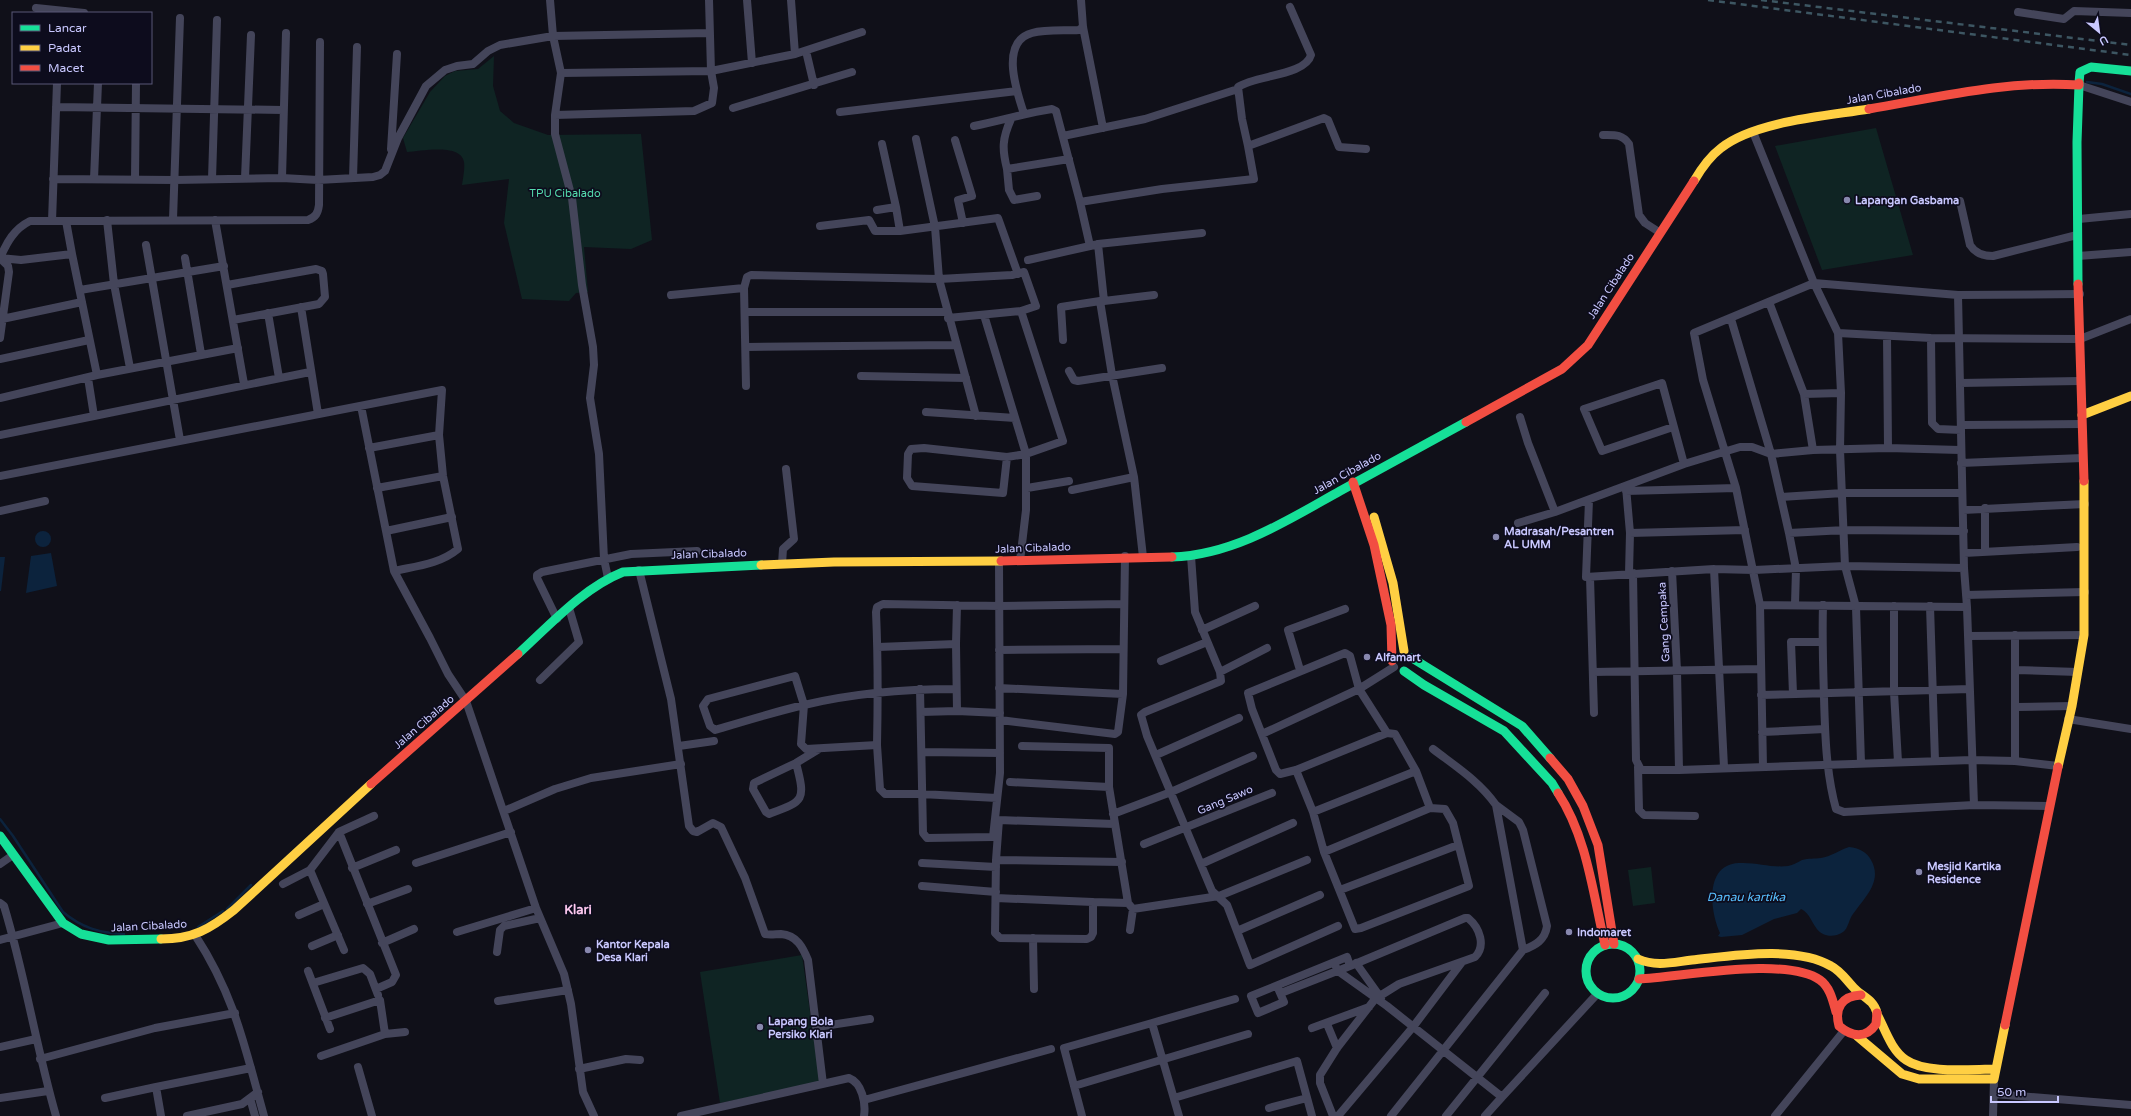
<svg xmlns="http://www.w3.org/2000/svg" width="2131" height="1116" font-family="'Varela Round',sans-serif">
  <rect width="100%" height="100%" fill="#101019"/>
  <path fill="#0f2423" d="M494,56L493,86L500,111L514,123L548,135L641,134L652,240L631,249L584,247L588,292L576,293L569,301L522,299L504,223L509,179L462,185C463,178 465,169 464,162C461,143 421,151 407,152L403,138L430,92L445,76L455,71L478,69Z
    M1876,128L1913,255L1822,270L1775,146Z
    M1651,867L1655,903L1633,906L1628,870Z
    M802,955L820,1083L720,1103L700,972Z"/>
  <path fill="#0c233d" d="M35 539a8 8 0 1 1 16 0a8 8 0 1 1-16 0Z
    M51,553L57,586L26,593L31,556Z
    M0,557H5L1,591H0Z
    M1849,847C1859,848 1867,852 1871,860C1883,881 1865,897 1853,914C1849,919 1848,929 1843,932C1838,936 1829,937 1823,934C1812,928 1812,914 1801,909L1797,913L1774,919L1742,935L1721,937L1718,936L1720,933C1710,912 1704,864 1739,863C1756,862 1772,868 1788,866C1793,865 1798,862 1802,860C1809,858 1814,859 1821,858C1830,857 1840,850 1849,847Z"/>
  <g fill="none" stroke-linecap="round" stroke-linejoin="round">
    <path stroke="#0c233d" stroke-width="2.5" d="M2087,82L2102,84L2131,94
      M0,819L13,836L63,912C82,928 100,933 124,934
      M227,909L251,885
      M198,927L223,911"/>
    <path stroke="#44455a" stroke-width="8" d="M550,0L553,36L561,73L555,115V134L572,198L582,285L593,347L594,365L590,398L599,454L604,559L608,578
      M747,0L752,63
      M1081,0L1083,27L1103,128
      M36,8L84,13
      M2018,12L2064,19L2074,11L2131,13
      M806,51L814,85
      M795,54L862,32
      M561,73L711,71L795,54L791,0
      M2079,85L2131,102
      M56,107L283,110
      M733,108L852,72
      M840,112L1017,91
      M1024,114C1017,92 999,42 1032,33C1046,29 1065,31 1079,30L1083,27
      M555,115L694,111L712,103L714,88L711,71L709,0
      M1011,119C1002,139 1002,149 1007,169L1069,159
      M974,126C1000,121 1025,113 1052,109L1056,111L1080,202L1090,246L1098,244L1104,301H1100L1112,375L1134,477L1143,557
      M1753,132L1814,283L1838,333L1841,393L1840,450L1845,566L1856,607L1861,763
      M1603,135C1615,135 1622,134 1629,144L1639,215L1645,223L1659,232
      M1063,136L1145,119L1238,89
      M955,140L972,196L958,200L963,223
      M882,144L896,207
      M1248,146L1242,119L1238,87C1255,75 1305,76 1311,55L1290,7
      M391,149L397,54
      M1007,169L1009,190L1014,200L1037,196
      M245,178L251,35
      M282,178L286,33
      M353,178L357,47
      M53,179L175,180L282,178L318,180L373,177L380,175L385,171L398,138L426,86L445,70L457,66L473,64L488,51L500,45L553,36L710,33
      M94,179L98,83
      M135,179L136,83
      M212,179L217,20
      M1960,201L1970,245C1975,253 1983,256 1993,256L2077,235
      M1080,202L1162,189L1254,179L1248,146L1324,118L1328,120L1339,147L1366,149
      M877,210L896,207L900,231
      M173,219L180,18
      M2079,219L2131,214
      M107,220L114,284L130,368
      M215,220L244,384
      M52,221L57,83
      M66,221L72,254
      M820,226L869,220L875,231H900L998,218L1018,274
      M1098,244L1202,233
      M146,245L180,440
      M2078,256L2131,252
      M0,258C7,242 14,229 30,221L308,220C316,217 318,213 319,205L320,42
      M0,258L21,260L72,254L97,375
      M185,258L201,354
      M1028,260L1090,246
      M227,285L316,269L322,271L323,274L325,297L319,304L233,320
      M80,290L224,266
      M671,295L744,288
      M1958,295L1964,568L1967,607L1974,805
      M1104,301L1154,295
      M1769,302L1804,394L1813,450
      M301,307L318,414
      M745,312H947
      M268,313L279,378
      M984,315L1026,454V510L1020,561
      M948,318L1021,311L1036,306L1024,272L1012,275L939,279L976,416
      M2,319L82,302
      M1731,319L1771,454L1789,533L1796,569L1795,604
      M1838,333L1931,338L2080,339L2131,319
      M1887,336L1888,448
      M0,338L9,272L8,266L1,259
      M1931,338L1932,423L1938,429L1961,430
      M1063,340L1061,307L1100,301
      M746,347L956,345
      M0,359L89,340
      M1069,371L1074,380L1078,381L1162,368
      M861,376L966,378
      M1960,383L2080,381
      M746,386L744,288L747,277L751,275L939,279L935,227L916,139
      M1804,394L1841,393
      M0,398L97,375L238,348
      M361,406L394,571L430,638L448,674L466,701L536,908L564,974L571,1004L583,1092L594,1116
      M926,412L1015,418
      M94,416L310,372
      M1520,417L1528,443L1555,512L1684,464L1740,447H1752L1771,454L1813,450L1888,448L1960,450
      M1962,425L2082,424
      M1673,427L1602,451L1584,409L1662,383L1684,464
      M0,435L94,416L88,378
      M369,448L439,435
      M1007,457L1003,493L912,486L907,478L908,454L911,449L924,448L1007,457L1026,454L1063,441L1021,311
      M1961,463L2083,458
      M0,476L442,390L439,435L443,476L458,549C440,564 417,566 394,571
      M1626,487L1630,533L1629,573
      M377,488L443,476
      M1027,488L1069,481
      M1072,490L1134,477
      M1626,491L1736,488
      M1781,497L1843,493H1962
      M1589,500L1586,577L1714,569L1754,570L1845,566L1964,568
      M1985,508V552
      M1963,510L2085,504
      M0,511L45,501
      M1518,523L1555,512
      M386,531L452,517
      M1630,533L1745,530
      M1789,533L1845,530L1964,531
      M1964,553L2077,547
      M1191,556L1195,612L1220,672L1221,681L1145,712L1141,715L1147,736L1212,891L1227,905L1250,965L1338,926
      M782,564L783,549L794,539L786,469
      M1714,569L1724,767
      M639,570L671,699L689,826L693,831L697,832L713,823L721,827L745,878L765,934C770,935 776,934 781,934C797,935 803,948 808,960L823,1084
      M1672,571L1677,671L1679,770
      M1633,573L1636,760L1641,770H1679L1972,760L2015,761L2058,766
      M1590,577L1594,713
      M1966,595L2085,592
      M957,605L956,644L957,711
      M1760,605L1967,607
      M1823,605C1822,636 1823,666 1824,697C1825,734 1826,773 1836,809L1844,812L1974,805L2049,806
      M1894,606V692L1898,762
      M1930,606L1935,761
      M557,619L537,578V575L542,572L631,554L697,551
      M1202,630L1255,606
      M2015,635V761
      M1968,636L2084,635
      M878,647L956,644
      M999,650L1123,649
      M1161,661L1207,642
      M1300,670L1288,630L1345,609
      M2015,670L2078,672
      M1220,672L1267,648
      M1593,672L1760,669
      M540,680L579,642L569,608
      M999,688L1123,694
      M920,689L923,833L927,838L993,837L1000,773L999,561
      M956,689C905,689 854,693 804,705C774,712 745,721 715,730L710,726L703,706L708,699L795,676L804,705L801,744L806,749L877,745C878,700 878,656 876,612L877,607L883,604L1000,606L1123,604
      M1793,694L1791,642H1822
      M1761,695L1970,689
      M2016,707L2072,706
      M921,712L957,711L1000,713
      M2068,719L2131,729
      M1000,720L1115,734L1118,732L1123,694L1125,556
      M1762,732L1825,729
      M1387,733L1359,689L1350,656L1345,653L1248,693L1252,709L1276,770L1280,774L1296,770L1387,733L1395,734L1416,771L1430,808
      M1262,734L1359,689L1394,667
      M877,745L880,789L885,794H921L997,798
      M679,746L714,741
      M1022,746L1109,748V787
      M922,752L1000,753
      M1156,755L1239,718
      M796,763C806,801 804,801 769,814L766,812L753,789L754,783L796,763L819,749
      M1638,767L1639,810L1644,815L1695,816
      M1763,767L1760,605L1736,488L1703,380L1694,333L1814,283L1958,295L2080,294
      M1296,770L1313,812L1324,852L1355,929L1361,928L1469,886L1453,823L1445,809L1430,808L1324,852
      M1010,782L1109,787L1128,903L1133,909L1219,896L1307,860
      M1496,805L1519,822L1523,830L1547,926C1545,940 1536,945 1523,950
      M504,811L555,789L591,778L681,764
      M1313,812L1416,771
      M1113,814L1171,792L1253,756
      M374,816L339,832L396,975L392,982L376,989
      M1114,824L999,820L996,860L995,933L1000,938L1087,939L1091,937L1093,933V902L1128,903
      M339,832L310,870L344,950
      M1144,844L1272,793
      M996,860L1122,862
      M416,863L511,832
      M922,863L996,867
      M0,864L13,855
      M1201,864L1293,823
      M352,868L396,850
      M283,884L310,870
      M922,886L996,892
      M1340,890L1458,845
      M996,898L1093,902
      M0,903L4,906C25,975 36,1047 56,1116
      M367,904L408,889
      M299,915L324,904
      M1130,930L1133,909
      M1237,931L1320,895
      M457,932L536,908
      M195,935C235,996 245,1048 264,1116
      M1033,938L1034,989
      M0,940L63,923
      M382,943L414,929
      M312,946L338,935
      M497,952L500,930L504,926L540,918
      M1334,963L1338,971L1387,1006L1502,1097L1598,993
      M1356,963L1381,998
      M308,971L330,1029
      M313,983L363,968L370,974L378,995
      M1277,986L1284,1002L1258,1013L1251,996L1347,957L1350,966L1281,993
      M498,1001L568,990
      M325,1018L380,1000L385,1034
      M1327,1024L1337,1048
      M817,1027L870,1019
      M1312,1028L1369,1007
      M0,1047L36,1039
      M321,1056L385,1034L405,1032
      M40,1059L155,1028L235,1013
      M358,1067L372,1116
      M579,1069L626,1059L640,1060
      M1074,1086L1248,1034
      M1994,1094L2131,1105
      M0,1098L48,1091
      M105,1098L156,1087
      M250,1098L255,1116
      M1174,1098L1297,1061L1312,1116
      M864,1100L1051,1049
      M1269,1108L1307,1098
      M161,1116L156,1087L251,1068
      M187,1116L242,1104L258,1092
      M681,1116L849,1078C862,1083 866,1103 864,1116
      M1082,1116L1064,1048L1152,1023
      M1179,1116L1152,1023L1235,999
      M1333,1116L1320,1083V1075L1337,1048L1375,999L1399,984L1475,957C1486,946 1480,928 1468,918H1465L1350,966
      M1338,1116L1413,1027L1462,962
      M1391,1116L1523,950L1496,805C1479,781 1455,766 1433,749
      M1446,1116L1545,993
      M1485,1116L1502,1097
      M1775,1116L1843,1032
      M1993,1116L1994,1079"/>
    <path stroke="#16e098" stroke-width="9" d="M2079,83L2080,72L2091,67L2131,71
      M2078,284L2077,142L2079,85
      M1172,557C1234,555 1288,520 1340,491C1382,468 1424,445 1466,422
      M518,654C550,625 583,588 623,572L761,565
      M1412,658L1522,726L1550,758
      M1404,671L1424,685L1504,731L1552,783L1558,793
      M0,836L63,923L81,934L109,940L161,939
      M1586 971a27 27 0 1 1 54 0a27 27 0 1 1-54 0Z"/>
    <path stroke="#ffcf43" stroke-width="9" d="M1694,181C1701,169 1709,157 1721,148C1755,121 1827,116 1869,109
      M2082,415L2131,396
      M1374,517L1393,583L1404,651
      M761,565L834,562L1001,561
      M2058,767L2072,706L2084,635V481
      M161,939C193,939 210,929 234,910L371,784
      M1638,959C1656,967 1674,962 1692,960C1731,956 1795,945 1831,966C1841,971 1847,981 1855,989C1863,997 1874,1000 1877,1013
      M1877,1014C1885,1029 1891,1050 1906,1060C1926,1074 1971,1069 1996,1069
      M1857,1036L1902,1074L1919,1079H1994L2005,1025"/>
    <path stroke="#f24e42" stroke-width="9" d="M1869,109C1939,97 2008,80 2079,85V83
      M2078,284L2084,481
      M1466,422L1562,369L1588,345L1694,181
      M1353,482L1374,545L1391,625L1392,661
      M1001,561L1172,557
      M1550,758L1568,779L1583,806L1598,845L1614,944
      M371,784L518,654
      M1558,793C1587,837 1593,894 1605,945
      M1639,979C1682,977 1786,956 1820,980C1830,987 1833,1001 1836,1012
      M1861,995C1842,996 1834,1008 1839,1026C1852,1037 1866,1039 1876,1024L1877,1013
      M2005,1025L2058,767"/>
    <path stroke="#3d5662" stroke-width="2.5" stroke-dasharray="6 5" stroke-linecap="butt" d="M1708,0L2131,55
      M1761,0L2131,45"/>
  </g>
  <g fill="#8888ae" stroke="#0d0c1d" stroke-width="1.5">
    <circle cx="1847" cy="200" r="4"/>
    <circle cx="1496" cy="537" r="4"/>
    <circle cx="1367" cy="657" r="4"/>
    <circle cx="1919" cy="872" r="4"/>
    <circle cx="1569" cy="932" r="4"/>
    <circle cx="588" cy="950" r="4"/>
    <circle cx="760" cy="1027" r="4"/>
  </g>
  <g text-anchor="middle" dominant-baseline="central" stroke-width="3.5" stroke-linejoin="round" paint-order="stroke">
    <g font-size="11" fill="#c9c8ff" stroke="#0d0c1d">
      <text transform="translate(1884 94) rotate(-10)">Jalan Cibalado</text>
      <text transform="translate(1611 286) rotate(-57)">Jalan Cibalado</text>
      <text transform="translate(1347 473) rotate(-29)">Jalan Cibalado</text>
      <text transform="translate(1033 548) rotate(-2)">Jalan Cibalado</text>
      <text transform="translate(709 554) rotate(-2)">Jalan Cibalado</text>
      <text transform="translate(1664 622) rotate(-93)">Gang Cempaka</text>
      <text transform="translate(424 722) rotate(-41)">Jalan Cibalado</text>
      <text transform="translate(1225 800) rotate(-23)">Gang Sawo</text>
      <text transform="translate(149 926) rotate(-3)">Jalan Cibalado</text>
    </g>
    <g font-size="11" fill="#55ddaf" stroke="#0d0c1d">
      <text x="565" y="193">TPU Cibalado</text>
    </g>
    <g font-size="11" font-weight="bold" fill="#c9c8ff" stroke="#0d0c1d" text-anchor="start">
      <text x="1855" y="200">Lapangan Gasbama</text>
      <text x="1504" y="531">Madrasah/Pesantren<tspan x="1504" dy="13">AL UMM</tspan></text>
      <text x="1375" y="657">Alfamart</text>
      <text x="1927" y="866">Mesjid Kartika<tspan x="1927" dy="13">Residence</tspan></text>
      <text x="1577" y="932">Indomaret</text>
      <text x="596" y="944">Kantor Kepala<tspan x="596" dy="13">Desa Klari</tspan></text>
      <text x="768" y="1021">Lapang Bola<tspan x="768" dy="13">Persiko Klari</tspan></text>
    </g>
    <g font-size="12" font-style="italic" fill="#57bffe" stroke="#0d0c1d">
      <text x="1746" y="897">Danau kartika</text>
    </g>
    <g font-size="13" font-weight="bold" fill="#ffcaf0" stroke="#0d0c1d">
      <text x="578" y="910">Klari</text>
    </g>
  </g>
  <rect x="12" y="12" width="140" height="72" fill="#0d0c1d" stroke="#585777"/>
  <rect x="20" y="25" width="20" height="6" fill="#16e098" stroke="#585777"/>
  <text x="48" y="32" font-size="12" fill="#c9c8ff">Lancar</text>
  <rect x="20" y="45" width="20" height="6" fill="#ffcf43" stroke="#585777"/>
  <text x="48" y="52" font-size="12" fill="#c9c8ff">Padat</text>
  <rect x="20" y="65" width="20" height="6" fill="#f24e42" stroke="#585777"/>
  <text x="48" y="72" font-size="12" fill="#c9c8ff">Macet</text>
  <g transform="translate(2099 32) rotate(151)" stroke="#0d0c1d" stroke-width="3" paint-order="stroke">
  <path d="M0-3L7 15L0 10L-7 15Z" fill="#c9c8ff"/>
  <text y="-6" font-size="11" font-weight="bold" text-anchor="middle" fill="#c9c8ff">U</text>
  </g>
  <path d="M1991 1096v6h67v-6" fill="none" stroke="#c9c8ff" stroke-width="2"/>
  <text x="1997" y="1096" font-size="12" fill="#c9c8ff" stroke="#0d0c1d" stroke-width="3" paint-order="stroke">50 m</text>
</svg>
